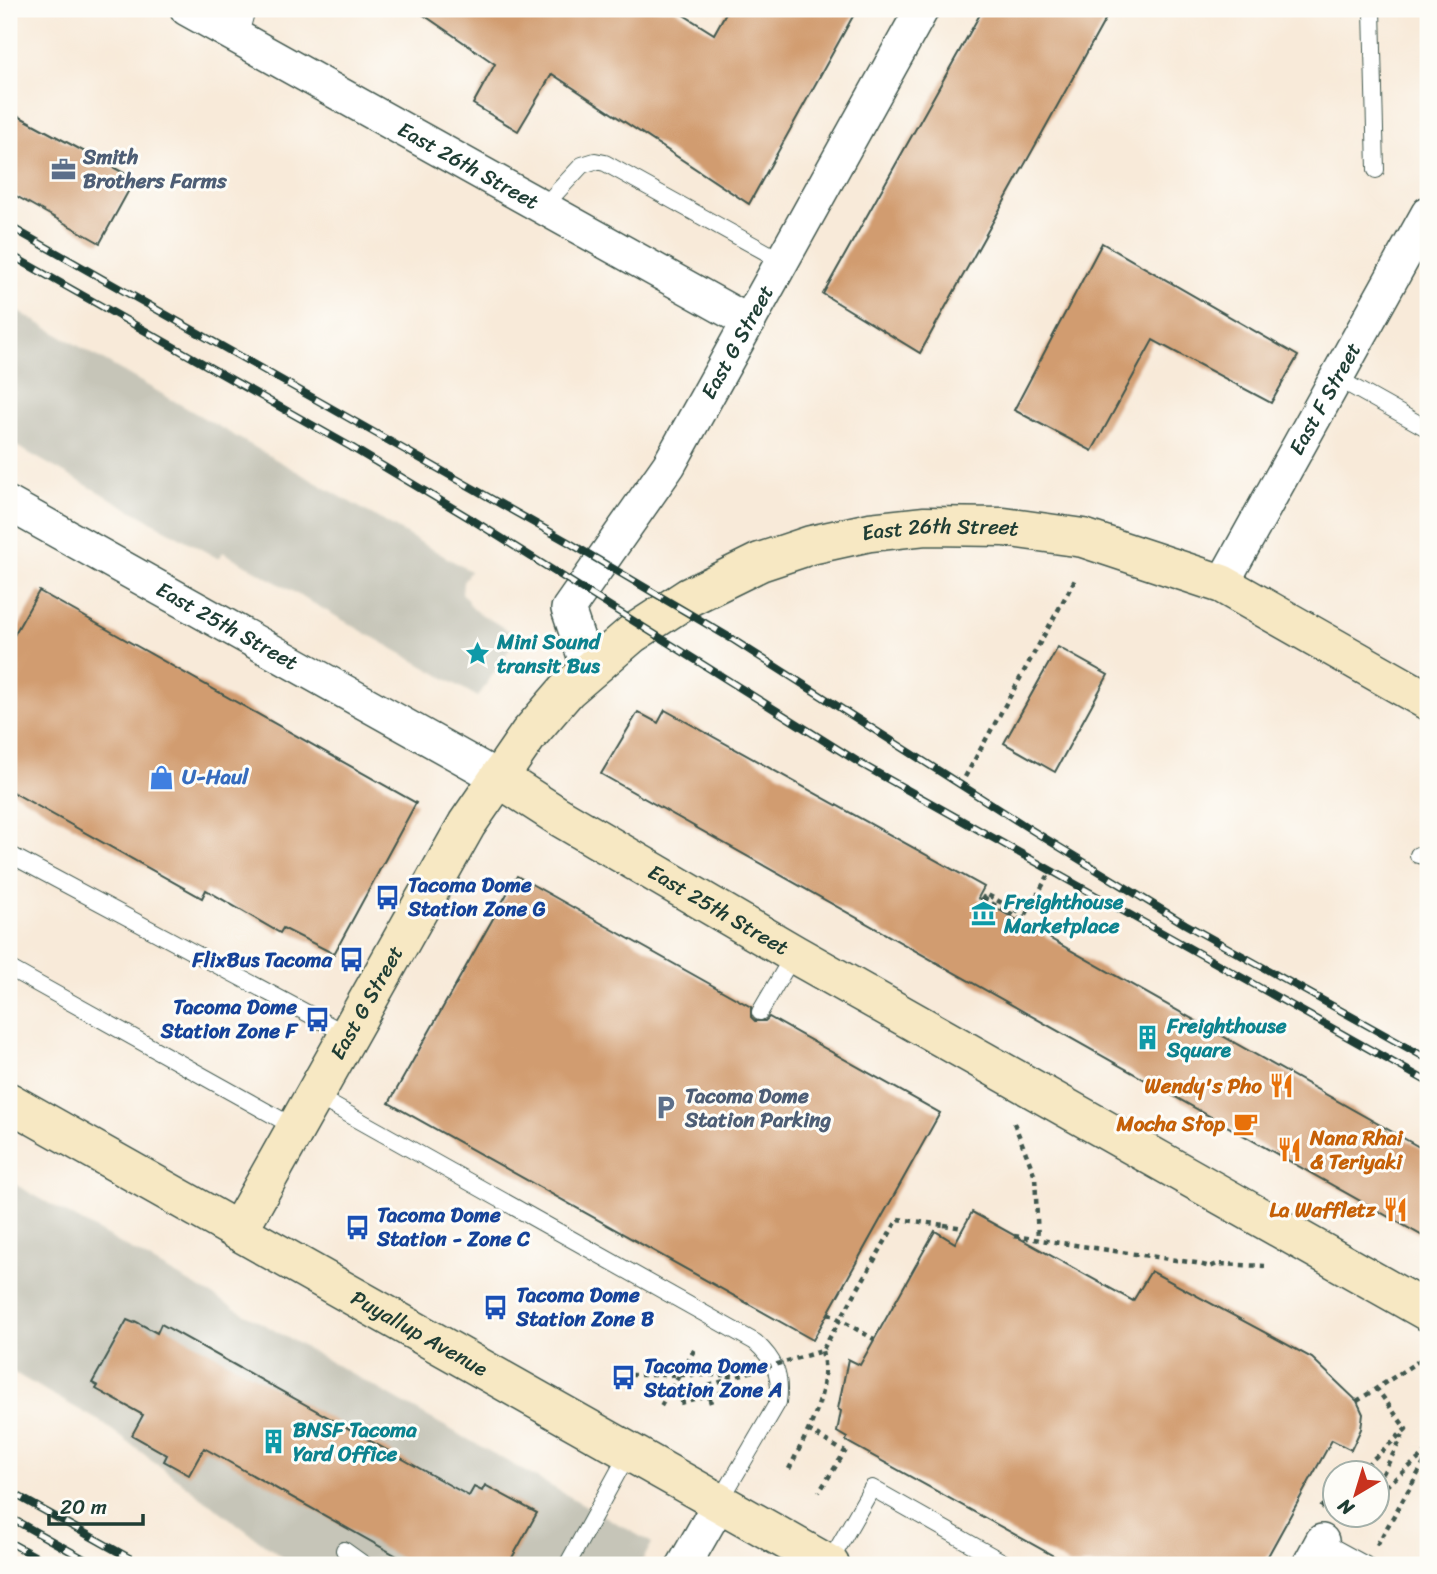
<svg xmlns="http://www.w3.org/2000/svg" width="1437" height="1574" font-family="Sriracha,sans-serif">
  <rect width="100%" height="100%" fill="#fdfcf7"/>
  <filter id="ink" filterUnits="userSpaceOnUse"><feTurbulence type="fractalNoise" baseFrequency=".0143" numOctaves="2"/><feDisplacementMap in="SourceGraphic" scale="14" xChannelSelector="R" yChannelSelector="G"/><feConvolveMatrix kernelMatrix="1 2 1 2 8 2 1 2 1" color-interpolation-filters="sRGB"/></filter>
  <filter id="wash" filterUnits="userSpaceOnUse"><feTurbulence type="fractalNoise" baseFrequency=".00686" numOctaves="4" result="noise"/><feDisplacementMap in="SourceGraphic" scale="28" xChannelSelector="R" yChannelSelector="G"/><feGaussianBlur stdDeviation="1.57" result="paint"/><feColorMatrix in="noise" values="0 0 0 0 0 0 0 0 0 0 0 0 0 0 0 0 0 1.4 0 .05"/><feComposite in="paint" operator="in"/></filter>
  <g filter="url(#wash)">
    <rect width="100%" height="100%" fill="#f8ead9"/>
    <path fill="#c6c5b8" d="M9,306L470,571L463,582L462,593L474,610L518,636L478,697L223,552L219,559L9,442Z
      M9,1181L652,1543L640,1565H292L101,1422L9,1370Z"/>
    <g id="blocks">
      <path fill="#d19c70" d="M415,9H674L714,34L728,9H857L749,204L552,74L518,131L473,104L495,64Z
        M983,9H1111L920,353L823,294Z
        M9,111L135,179L100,243L9,192Z
        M1102,243L1298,356L1271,403L1153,340L1092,451L1014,410Z
        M39,591L416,803L334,954L283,928L280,933L206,890L202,898L9,790V644Z
        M1058,647L1108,675L1055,772L1004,743Z
        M665,710L984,887L978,898L1428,1152V1239L601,774L638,712L658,723Z
        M517,876L751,1007V1017L755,1021H765L769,1017L940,1113L813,1340L389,1103Z
        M972,1212L1133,1301L1151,1271L1312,1358L1357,1401L1363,1414L1361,1429L1351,1450L1332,1440L1263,1565H1070L846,1441L847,1438L837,1432L841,1411L838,1409L848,1359L860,1365L935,1231L955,1243Z
        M127,1320L134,1323L135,1321L157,1333L161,1324L469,1496L474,1487L482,1491L485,1485L537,1513L508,1565H413L204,1448L189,1475L164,1461L167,1455L132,1435L143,1415L96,1389L98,1386L92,1383Z"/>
    </g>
  </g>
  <g filter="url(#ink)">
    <use href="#blocks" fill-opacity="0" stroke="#40574d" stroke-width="2"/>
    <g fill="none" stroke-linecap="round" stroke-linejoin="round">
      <defs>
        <path id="lane" d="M1372,9L1376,170
          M239,38L247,9
          M543,207L582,165L595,161L605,163L782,261
          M1337,378L1428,429
          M9,854L348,1035
          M1418,855L1428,857
          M9,968L296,1128
          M760,1012L794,954
          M314,1095L755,1342C774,1359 782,1375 778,1402L719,1503
          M1322,1541L1366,1565
          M344,1550L365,1565
          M567,1565L629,1452
          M828,1565L872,1488L1008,1565"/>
        <g id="street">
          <path id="s1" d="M187,9L749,322"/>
          <path id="s2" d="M9,504L499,778"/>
          <path id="s3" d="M1222,584L1428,213"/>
          <path id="s4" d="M589,671L568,609L669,465L922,9"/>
          <path d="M684,1565L719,1504"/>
          <path d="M1309,1565L1322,1541"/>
        </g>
        <g id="secondary">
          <path id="s5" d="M499,778L558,816L794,954L1428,1312"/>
          <path id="s6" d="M9,1102L830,1565"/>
          <path id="s7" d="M238,1231L467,824L529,734L567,690L632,634L689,597L760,562L811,545L870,532L925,526L1004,527L1083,538L1222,584L1428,701"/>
        </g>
      </defs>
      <use href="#lane" stroke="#40574d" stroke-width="18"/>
      <use href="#street" stroke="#40574d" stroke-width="36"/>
      <use href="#secondary" stroke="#40574d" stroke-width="41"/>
      <path stroke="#40574d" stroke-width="4.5" stroke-dasharray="5 5" stroke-linecap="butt" d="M965,777L1076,578
        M983,898L1022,921
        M982,900L986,894L1025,916
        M1021,923L1048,876
        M1014,1123L1035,1176L1038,1239
        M944,1225L963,1228
        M1014,1236L1196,1263L1210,1267L1217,1264L1265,1266
        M828,1313L874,1339
        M630,1375H728
        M1357,1401L1428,1355
        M680,1403L707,1395L756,1388
        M661,1406L696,1347
        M808,1430L845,1452L819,1492
        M789,1469C807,1433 832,1392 822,1351
        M1359,1472L1406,1429L1377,1389
        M1378,1483L1403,1435
        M1378,1493L1428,1451
        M1321,1508L1336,1494
        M1344,1521L1352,1514
        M1377,1545L1428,1456"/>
      <use href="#lane" stroke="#fff" stroke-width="16"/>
      <use href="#street" stroke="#fff" stroke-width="33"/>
      <use href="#secondary" stroke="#f7e8c3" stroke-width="38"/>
      <defs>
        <path id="rail" d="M9,226L568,542L732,639L1030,829L1185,924L1428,1059
          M9,254L351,447L471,519L863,765L1428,1082
          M9,1491L142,1565
          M9,1517L95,1565
          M9,1542L51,1565"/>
      </defs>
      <use href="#rail" stroke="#1f3d34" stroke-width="8"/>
      <use href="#rail" stroke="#fdfcf7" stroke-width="5" stroke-dasharray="16" stroke-linecap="butt"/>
      <path stroke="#40574d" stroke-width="4.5" stroke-dasharray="5 5" stroke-linecap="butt" d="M728,1375L736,1376L822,1351L898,1219L944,1225
        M711,1403L706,1387L735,1377"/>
    </g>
  </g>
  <defs>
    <symbol id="office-bare" viewBox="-9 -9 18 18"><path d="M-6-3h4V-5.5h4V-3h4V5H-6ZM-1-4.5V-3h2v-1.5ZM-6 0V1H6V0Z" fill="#5c6f8a" stroke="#fdfcf7" stroke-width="2.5" paint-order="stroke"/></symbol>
    <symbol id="sight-bare" viewBox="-9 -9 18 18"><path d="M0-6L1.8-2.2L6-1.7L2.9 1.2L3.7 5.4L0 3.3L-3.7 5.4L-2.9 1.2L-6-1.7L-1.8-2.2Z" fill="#0f9aa8" stroke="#fdfcf7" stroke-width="2.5" paint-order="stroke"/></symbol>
    <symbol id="shop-bare" viewBox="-9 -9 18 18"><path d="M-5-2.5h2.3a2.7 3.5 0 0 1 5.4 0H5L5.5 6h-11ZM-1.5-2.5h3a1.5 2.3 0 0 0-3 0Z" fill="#3f7fe0" stroke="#fdfcf7" stroke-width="2.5" paint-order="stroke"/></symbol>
    <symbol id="bus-bare" viewBox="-9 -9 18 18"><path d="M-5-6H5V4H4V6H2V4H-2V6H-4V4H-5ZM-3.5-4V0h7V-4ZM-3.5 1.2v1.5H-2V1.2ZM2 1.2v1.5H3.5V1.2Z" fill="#1a4fb4" stroke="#fdfcf7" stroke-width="2.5" paint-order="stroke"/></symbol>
    <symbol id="museum-bare" viewBox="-9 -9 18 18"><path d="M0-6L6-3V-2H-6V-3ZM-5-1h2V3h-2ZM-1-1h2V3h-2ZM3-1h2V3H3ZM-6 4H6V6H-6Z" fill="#0f9aa8" stroke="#fdfcf7" stroke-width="2.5" paint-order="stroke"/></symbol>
    <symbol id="building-bare" viewBox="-9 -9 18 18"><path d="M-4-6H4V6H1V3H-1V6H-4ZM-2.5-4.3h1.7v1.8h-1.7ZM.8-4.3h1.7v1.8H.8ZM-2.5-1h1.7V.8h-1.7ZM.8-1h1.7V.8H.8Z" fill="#0f9aa8" stroke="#fdfcf7" stroke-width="2.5" paint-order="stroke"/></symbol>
    <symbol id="restaurant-bare" viewBox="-9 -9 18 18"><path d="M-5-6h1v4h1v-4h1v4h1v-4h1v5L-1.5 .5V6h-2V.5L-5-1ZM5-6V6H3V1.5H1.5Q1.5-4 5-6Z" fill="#e8710a" stroke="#fdfcf7" stroke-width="2.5" paint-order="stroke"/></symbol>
    <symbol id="parking-bare" viewBox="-9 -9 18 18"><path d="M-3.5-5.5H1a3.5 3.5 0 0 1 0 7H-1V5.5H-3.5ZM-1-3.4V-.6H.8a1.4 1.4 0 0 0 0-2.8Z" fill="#5c6f8a" stroke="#fdfcf7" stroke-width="2.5" paint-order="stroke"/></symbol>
    <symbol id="cafe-bare" viewBox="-9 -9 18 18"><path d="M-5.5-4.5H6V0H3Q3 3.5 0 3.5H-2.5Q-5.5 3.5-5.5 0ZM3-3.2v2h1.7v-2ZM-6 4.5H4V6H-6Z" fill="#e8710a" stroke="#fdfcf7" stroke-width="2.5" paint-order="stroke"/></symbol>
  </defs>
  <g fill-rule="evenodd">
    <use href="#office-bare" x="46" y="152" width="35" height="35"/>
    <use href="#sight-bare" x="460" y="636" width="35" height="35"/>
    <use href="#shop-bare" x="144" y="760" width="35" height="35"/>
    <use href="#bus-bare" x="370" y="880" width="35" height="35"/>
    <use href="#museum-bare" x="966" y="896" width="35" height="35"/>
    <use href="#bus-bare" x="334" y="942" width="35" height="35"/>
    <use href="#bus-bare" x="300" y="1002" width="35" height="35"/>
    <use href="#building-bare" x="1130" y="1020" width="35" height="35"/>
    <use href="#restaurant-bare" x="1264" y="1068" width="35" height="35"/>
    <use href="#parking-bare" x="648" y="1090" width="35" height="35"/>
    <use href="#cafe-bare" x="1228" y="1106" width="35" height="35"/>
    <use href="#restaurant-bare" x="1272" y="1132" width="35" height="35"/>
    <use href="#restaurant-bare" x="1378" y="1192" width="35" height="35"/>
    <use href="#bus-bare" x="340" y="1210" width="35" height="35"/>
    <use href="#bus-bare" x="478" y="1290" width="35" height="35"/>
    <use href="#bus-bare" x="606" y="1360" width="35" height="35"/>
    <use href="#building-bare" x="256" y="1424" width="35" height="35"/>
  </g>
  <g text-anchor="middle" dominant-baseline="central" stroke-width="6" stroke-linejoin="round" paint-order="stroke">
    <g font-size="21" font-weight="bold" fill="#4e5e75" stroke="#fdfcf7" text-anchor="start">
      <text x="83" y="157">Smith<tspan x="83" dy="24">Brothers Farms</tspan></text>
      <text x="685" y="1096">Tacoma Dome<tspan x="685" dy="24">Station Parking</tspan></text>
    </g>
    <g font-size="21" fill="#1f3d34" stroke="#fdfcf7">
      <text stroke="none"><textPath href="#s1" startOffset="322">East 26th Street</textPath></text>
      <text stroke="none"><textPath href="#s4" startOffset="382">East G Street</textPath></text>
      <text stroke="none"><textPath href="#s3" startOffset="212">East F Street</textPath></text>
      <text stroke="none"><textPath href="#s7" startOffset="1052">East 26th Street</textPath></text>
      <text stroke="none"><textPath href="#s2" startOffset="250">East 25th Street</textPath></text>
      <text stroke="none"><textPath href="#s5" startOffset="256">East 25th Street</textPath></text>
      <text stroke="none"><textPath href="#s7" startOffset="262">East G Street</textPath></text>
      <text stroke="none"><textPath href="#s6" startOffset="471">Puyallup Avenue</textPath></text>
    </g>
    <g font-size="21" font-weight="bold" fill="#0d838f" stroke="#fdfcf7" text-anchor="start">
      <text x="497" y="642">Mini Sound<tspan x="497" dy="24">transit Bus</tspan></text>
      <text x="1004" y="902">Freighthouse<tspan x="1004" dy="24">Marketplace</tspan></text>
      <text x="1167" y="1026">Freighthouse<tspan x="1167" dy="24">Square</tspan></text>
      <text x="293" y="1430">BNSF Tacoma<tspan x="293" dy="24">Yard Office</tspan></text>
    </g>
    <g font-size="21" font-weight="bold" fill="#366cbe" stroke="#fdfcf7" text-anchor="start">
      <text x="182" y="777">U-Haul</text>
    </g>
    <g font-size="21" font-weight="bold" fill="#164399" stroke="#fdfcf7" text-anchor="start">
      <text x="408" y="885">Tacoma Dome<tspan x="408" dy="24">Station Zone G</tspan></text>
      <text x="332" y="960" text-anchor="end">FlixBus Tacoma</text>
      <text x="297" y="1007" text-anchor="end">Tacoma Dome<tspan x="297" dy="24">Station Zone F</tspan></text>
      <text x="377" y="1215">Tacoma Dome<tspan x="377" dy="24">Station - Zone C</tspan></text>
      <text x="516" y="1295">Tacoma Dome<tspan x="516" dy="24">Station Zone B</tspan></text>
      <text x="644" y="1366">Tacoma Dome<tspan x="644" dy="24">Station Zone A</tspan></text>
    </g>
    <g font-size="21" font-weight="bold" fill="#c56008" stroke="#fdfcf7" text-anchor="end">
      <text x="1262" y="1086">Wendy's Pho</text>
      <text x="1225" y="1124">Mocha Stop</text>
      <text x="1310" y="1138" text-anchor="start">Nana Rhai<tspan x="1310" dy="24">&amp; Teriyaki</tspan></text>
      <text x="1376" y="1210">La Waffletz</text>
    </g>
  </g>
  <rect width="1437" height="1574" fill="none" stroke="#fdfcf7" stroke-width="35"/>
  <g transform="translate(1356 1494) rotate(218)"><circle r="33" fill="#fdfcf7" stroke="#a4b0a9" stroke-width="2"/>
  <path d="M0-5L12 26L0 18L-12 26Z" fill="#c8321e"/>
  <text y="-10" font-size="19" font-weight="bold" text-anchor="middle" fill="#1f3d34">N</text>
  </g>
  <path d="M49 1514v10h94v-10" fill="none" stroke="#1f3d34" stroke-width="3.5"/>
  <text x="60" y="1514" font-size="21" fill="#1f3d34" stroke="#fdfcf7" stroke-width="5" paint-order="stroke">20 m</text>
</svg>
